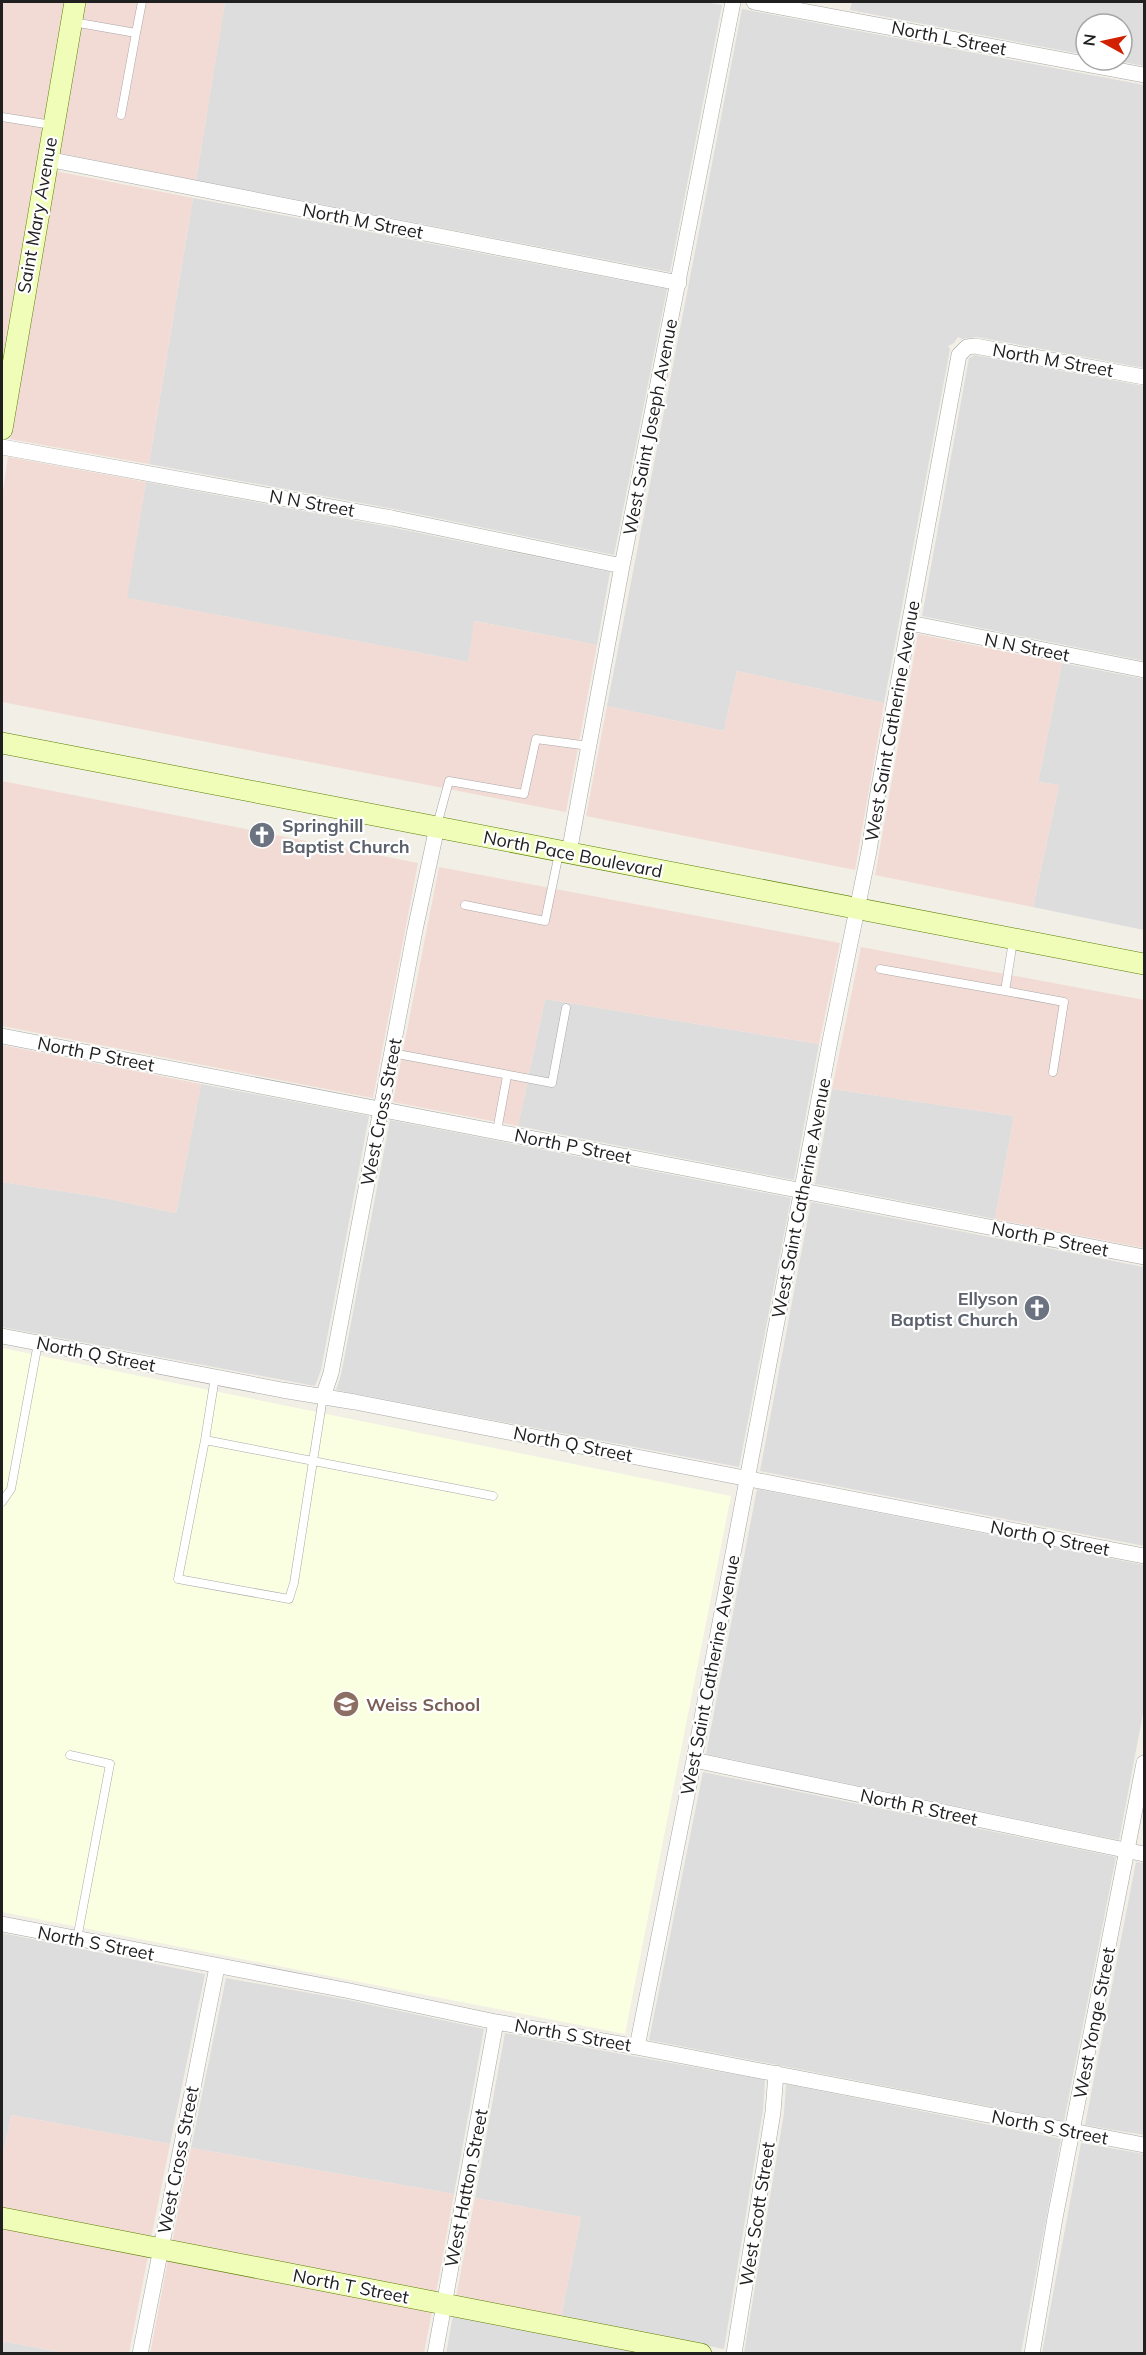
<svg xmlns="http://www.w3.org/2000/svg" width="1146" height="2355" font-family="Mulish,sans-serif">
  <rect width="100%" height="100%" fill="#f1efe6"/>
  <path fill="#dedddd" d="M225,2H705L722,5L670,272L196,180Z
    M852,2H1144V66L1113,60H1122V24H1086V55L850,10Z
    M742,9L1144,85V368L977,337L962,339L958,337L954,343L948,346L950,349L884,703L737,671L724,731L607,706Z
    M193,198L667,289L614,555L394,509L149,464Z
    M975,355L1144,386V661L922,616L969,358Z
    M146,482L390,527L610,572L597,645L475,621L468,662L126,598Z
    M1062,663L1144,679V930L1033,907L1059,785L1038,782Z
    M545,999L819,1044L794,1180L518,1126Z
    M201,1084L369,1116L321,1370L315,1386L2,1327V1182L100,1197L176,1213Z
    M832,1089L1014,1116L995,1219L815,1184Z
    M390,1120L791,1198L739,1467L336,1390L341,1375Z
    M811,1202L1144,1267V1546L760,1471Z
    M757,1489L1144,1565V1708L1119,1840L706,1754Z
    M703,1772L1116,1857L1064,2121L649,2040Z
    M1136,1862L1144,1863V2135L1085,2125Z
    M2,1933L205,1974L170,2144L11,2115L2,2160Z
    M226,1978L348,2000L484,2029L454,2194L191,2148Z
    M505,2033L765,2080L763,2110L724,2349L561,2317L581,2217L475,2198Z
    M786,2084L1061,2139L1021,2353H744L784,2113Z
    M1081,2143L1144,2154V2353H1042Z
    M453,2315L653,2354H446Z
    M2,2341L65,2353H2Z"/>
  <path fill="#f3dbd5" d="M2,2H65L2,363Z
    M86,2H225L196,180L59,153Z
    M55,171L193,198L149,464L10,439Z
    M8,457L146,482L127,598L468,662L474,621L597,645L566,812L2,702V497Z
    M918,634L1062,663L1038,782L1059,785L1033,907L875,875Z
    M737,671L884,703L855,870L586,816L607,706L724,731Z
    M2,781L418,863L373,1098L2,1026Z
    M439,867L840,943L819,1044L545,999L518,1126L393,1102Z
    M861,947L1144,1000V1248L995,1219L1014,1116L832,1089Z
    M2,1045L201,1084L176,1213L100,1197L2,1182Z
    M11,2115L170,2144L151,2238L2,2209V2160Z
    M191,2148L454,2194L436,2293L172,2242Z
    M475,2198L581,2217L561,2317L456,2297Z
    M2,2228L148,2256L129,2353H65L2,2341Z
    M168,2260L432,2311L424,2353L150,2354Z"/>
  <path fill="#faffe2" d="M2,1348L731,1496L625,2034L2,1912Z"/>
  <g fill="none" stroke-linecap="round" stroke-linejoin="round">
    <defs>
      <path id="lane" d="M73,22L136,33L121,115
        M136,33L142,2
        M2,117L52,125
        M437,825L449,781L524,794L536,739L589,746
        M465,905L545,921L559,853
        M880,969L1005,991L1013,941
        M1005,991L1064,1002L1053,1072
        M392,1053L552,1083L566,1008
        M497,1131L507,1076
        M215,1377L205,1440L178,1579L289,1599L294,1583L323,1397
        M205,1440L493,1496
        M2,1502L11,1489L38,1343
        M70,1755L110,1764L77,1939"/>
      <path id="street" d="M754,2L1144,75
        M47,159L679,283
        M2,447L392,518L622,566
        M910,623L1144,670
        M569,853L622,566L733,2
        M2,1036L1144,1257
        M2,1336L282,1390L355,1402L1144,1556
        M323,1397L331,1373L415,930L437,827
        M694,1760L1144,1854
        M2,1924L350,1991L496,2022L637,2047L1144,2145
        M637,2047L694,1760L830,1041L869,851L877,798L959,355L967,347L975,346L1144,377
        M140,2354L217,1967
        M435,2354L496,2022
        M734,2354L773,2112L776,2073
        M1032,2354L1055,2218L1144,1763"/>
      <path id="secondary" d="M2,429L75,2
        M2,743L1144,964
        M2,2218L701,2354"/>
    </defs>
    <use href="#lane" stroke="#a7a7a7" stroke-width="9"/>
    <use href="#street" stroke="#a7a7a7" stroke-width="16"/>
    <use href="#secondary" stroke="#5d7f00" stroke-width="22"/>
    <use href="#lane" stroke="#fff" stroke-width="8"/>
    <use href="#street" stroke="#fff" stroke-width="15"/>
    <use href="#secondary" stroke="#effdb9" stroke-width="21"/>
  </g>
  <defs>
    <symbol id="church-disc" viewBox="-11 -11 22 22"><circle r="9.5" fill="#6b7280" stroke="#fff"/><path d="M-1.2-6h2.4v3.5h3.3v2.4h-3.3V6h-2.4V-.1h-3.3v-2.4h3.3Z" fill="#fff"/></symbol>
    <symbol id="school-disc" viewBox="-11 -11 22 22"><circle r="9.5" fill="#8d6e63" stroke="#fff"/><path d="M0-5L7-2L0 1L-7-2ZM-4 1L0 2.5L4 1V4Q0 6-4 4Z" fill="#fff"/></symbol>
  </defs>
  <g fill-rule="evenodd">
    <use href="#church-disc" x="247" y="820" width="30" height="30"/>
    <use href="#church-disc" x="1022" y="1293" width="30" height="30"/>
    <use href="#school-disc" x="331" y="1689" width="30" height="30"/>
  </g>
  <g text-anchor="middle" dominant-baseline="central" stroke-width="4.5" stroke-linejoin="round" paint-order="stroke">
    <g font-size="18" fill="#202020" stroke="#fff">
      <text transform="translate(949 38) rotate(11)">North L Street</text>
      <text transform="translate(37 215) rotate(-80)">Saint Mary Avenue</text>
      <text transform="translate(363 221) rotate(11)">North M Street</text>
      <text transform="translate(1053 360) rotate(10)">North M Street</text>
      <text transform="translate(650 427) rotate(-79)">West Saint Joseph Avenue</text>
      <text transform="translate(312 503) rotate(10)">N N Street</text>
      <text transform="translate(1027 647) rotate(11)">N N Street</text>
      <text transform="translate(892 721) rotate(-80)">West Saint Catherine Avenue</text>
      <text transform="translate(573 854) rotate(11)">North Pace Boulevard</text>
      <text transform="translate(96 1054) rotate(11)">North P Street</text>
      <text transform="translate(381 1112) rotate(-79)">West Cross Street</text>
      <text transform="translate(573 1146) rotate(11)">North P Street</text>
      <text transform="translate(801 1198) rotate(-79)">West Saint Catherine Avenue</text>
      <text transform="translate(1050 1239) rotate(11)">North P Street</text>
      <text transform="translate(96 1354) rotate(11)">North Q Street</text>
      <text transform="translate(573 1444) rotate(11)">North Q Street</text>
      <text transform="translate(1050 1538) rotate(11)">North Q Street</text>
      <text transform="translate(710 1675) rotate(-79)">West Saint Catherine Avenue</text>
      <text transform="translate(919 1807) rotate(12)">North R Street</text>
      <text transform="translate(96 1943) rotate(11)">North S Street</text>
      <text transform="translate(1094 2023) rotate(-79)">West Yonge Street</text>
      <text transform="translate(573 2035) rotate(10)">North S Street</text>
      <text transform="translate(1050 2127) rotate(11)">North S Street</text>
      <text transform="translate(178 2160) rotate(-79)">West Cross Street</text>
      <text transform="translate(466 2188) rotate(-79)">West Hatton Street</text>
      <text transform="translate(757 2214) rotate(-81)">West Scott Street</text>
      <text transform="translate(351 2286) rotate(11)">North T Street</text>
    </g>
    <g font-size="18" font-weight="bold" fill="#5b616d" stroke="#fff" text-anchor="start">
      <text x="282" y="825">Springhill<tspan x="282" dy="21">Baptist Church</tspan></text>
      <text x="1018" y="1298" text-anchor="end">Ellyson<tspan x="1018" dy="21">Baptist Church</tspan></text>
    </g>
    <g font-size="18" font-weight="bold" fill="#785e54" stroke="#fff" text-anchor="start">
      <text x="366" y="1704">Weiss School</text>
    </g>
  </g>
  <rect width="1146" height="2355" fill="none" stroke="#202020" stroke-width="6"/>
  <g transform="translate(1104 42) rotate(278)"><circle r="28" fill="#ffffff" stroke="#a6a6a6" stroke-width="1.5"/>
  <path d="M0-4.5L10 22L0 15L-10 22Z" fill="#d12100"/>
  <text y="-9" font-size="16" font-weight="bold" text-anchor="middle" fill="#202020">N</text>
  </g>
</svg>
